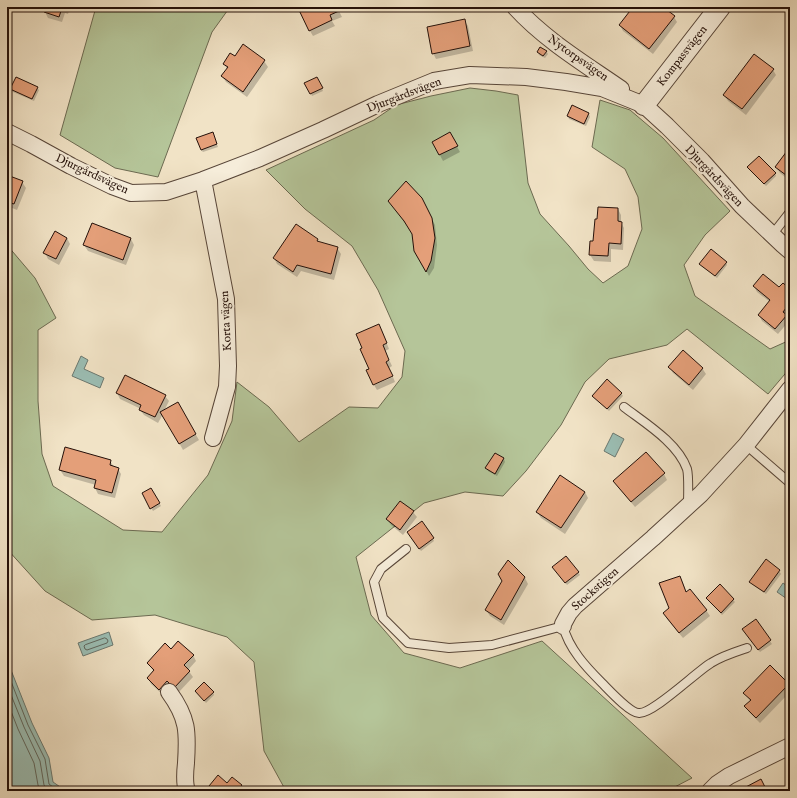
<svg xmlns="http://www.w3.org/2000/svg" width="797" height="798" font-family="'IM FELL English',serif">
  <rect width="100%" height="100%" fill="#f1e3c6"/>
  <filter id="stains"><feTurbulence type="fractalNoise" baseFrequency=".005" numOctaves="4"/><feColorMatrix values="0 0 0 0 .2 0 0 0 0 .09 0 0 0 0 .02 0 0 0 .5 -.17"/></filter>
  <radialGradient id="worn" r=".72"><stop offset=".6" stop-color="#630" stop-opacity="0"/><stop offset="1" stop-color="#630" stop-opacity=".3"/></radialGradient>
  <path fill="#b5c599" stroke="#6c6a51" d="M96,7H230L212,32L158,177L115,168L60,135Z
    M470,88L496,91L518,95L528,183L540,214L569,246L588,269L603,283L628,266L642,229L638,197L625,169L592,147L600,100L630,110L663,138L730,211L705,235L684,265L695,296L770,349L790,340V368L768,394L687,329L667,345L609,359L585,382L561,425L526,471L503,496L465,492L424,503L356,557L371,615L404,653L460,668L542,641L692,778L667,791H286L264,751L254,662L227,637L155,615L92,620L45,591L7,549V245L35,278L56,318L38,330V401L42,454L53,486L123,530L162,532L208,475L232,421L237,382L269,407L299,442L349,407L378,408L402,377L405,351L378,290L352,246L305,209L266,170L374,120L396,105L431,96Z"/>
  <path fill="#9bbeb4" stroke="#6b7870" d="M81,356L88,360L84,369L104,378L100,388L72,376Z
    M613,433L624,439L615,457L604,451Z
    M783,583L790,588V601L777,592Z
    M109,632L113,645L83,656L78,643Z
    M7,660L32,723L49,758L53,782L66,791H7Z"/>
  <path fill="#0003" d="M43,7H70L68,14L65,13L62,22L48,18L45,12L46,8Z
    M303,7H337L342,17L332,21L335,26L313,36L310,31Z
    M634,7L641,12L645,7H661L674,17L677,22L653,54L623,31L620,25Z
    M464,20L468,26L473,51L436,59L433,53Z
    M546,51L548,54L545,58L539,55L538,52Z
    M235,57L264,61L268,67L247,97L226,82L222,76L227,69L224,64Z
    M773,70L776,75L746,115L728,101L724,95Z
    M317,78L323,91L312,96L306,83Z
    M37,88L39,90L34,101L13,92L11,89Z
    M572,106L589,114L590,117L586,126L569,119L568,116Z
    M450,134L460,152L443,161L433,142Z
    M214,136L218,147L203,152L201,150Z
    M790,149V181L780,173L776,167Z
    M750,170L775,173L776,176L766,186Z
    M7,176L22,182L26,188L17,210L7,206Z
    M390,201L425,205L435,225L437,245L434,268L429,276L415,250L413,234L408,227L393,207Z
    M618,209L621,215V222L624,228L623,250L611,249V262L594,261L590,255L594,242Z
    M67,238L70,244L59,265L48,259L45,253Z
    M131,239L134,245L126,265L88,251L84,245Z
    M317,240L319,243L337,248L341,254L334,280L301,271L297,277L277,264L274,258Z
    M726,263L727,265L717,278L702,266Z
    M754,286L790,290V313L787,317L789,321L778,334L762,321L759,315L770,302L757,292Z
    M382,331L389,349L385,351L392,366L389,368L370,369L364,349Z
    M670,367L702,368L706,374L693,390L673,373Z
    M393,377L395,382L377,390L374,385Z
    M117,393L165,396L169,401L164,411L177,403L199,440L183,450L163,414L158,423L144,415L140,410L141,409L120,399Z
    M621,393L623,396L609,411L595,398Z
    M495,454L504,459L505,462L497,476L488,471L486,468Z
    M110,461L114,467L118,469L121,474L115,498L98,494L95,488L96,485L64,476L60,470Z
    M664,474L667,480L635,507L618,487L614,481Z
    M151,489L161,506L153,511L143,494Z
    M585,492L588,498L565,534L541,518L537,512Z
    M413,512L417,517L403,535L391,525L387,519Z
    M409,535L433,539L434,541L421,551Z
    M766,561L779,571L781,574L766,594L752,584L750,582Z
    M509,562L525,578L528,584L504,625L490,616L486,610L503,581Z
    M555,570L578,572L580,575L567,585Z
    M680,577L683,583L687,593L706,610L710,616L683,638L667,619L664,613L670,609Z
    M720,586L735,602L722,615L707,598Z
    M756,621L772,644L760,652L745,632Z
    M171,650L193,655L196,661L188,670L193,677L178,693L163,695L151,684L148,678L154,672L148,663Z
    M788,685L790,688V692L760,723L749,712L745,706L750,701L745,693Z
    M213,692L214,695L206,703L198,693Z
    M227,784L241,786L244,791H213L210,786Z"/>
  <g fill="none" stroke-linecap="round" stroke-linejoin="round">
    <path stroke="#60675e" stroke-width="1" d="M105,638L107,639L108,641L107,643L87,650L85,649L84,646L85,645Z
      M7,671L28,725L45,759L49,784L58,791
      M7,685L24,727L40,761L44,785L46,788L49,791
      M7,701L18,729L34,763L38,785L40,791"/>
  </g>
  <path fill="#e49f79" stroke="#241009" d="M46,7H65V9L62,8L59,17L44,12Z
    M301,7H337L339,11L330,15L332,20L309,31L298,8Z
    M633,7H636L641,11L643,7H663L675,16L649,49L619,25Z
    M465,19L470,46L432,54L427,27Z
    M243,44L265,60L243,92L221,76L228,67L223,64L230,53L235,56Z
    M540,47L547,51L543,56L537,52Z
    M754,54L774,69L742,109L723,95Z
    M16,77L38,87L32,99L10,89Z
    M317,77L323,88L310,94L304,83Z
    M572,105L589,113L584,124L567,116Z
    M213,132L217,144L201,150L196,138Z
    M450,132L458,146L439,155L432,142Z
    M790,147V178L775,167Z
    M759,156L776,173L764,184L747,167Z
    M7,175L23,181L14,204L7,202Z
    M406,181L422,198L432,218L435,238L431,261L426,272L414,251L412,234L404,221L388,201Z
    M598,207L618,208V221L622,222L621,244L609,243L608,256L589,255L590,241H593L595,219H597Z
    M92,223L131,238L123,260L83,245Z
    M296,224L318,239L317,241L338,247L331,274L297,265L293,272L273,258Z
    M55,231L67,238L56,259L43,253Z
    M711,249L727,262L715,276L699,264Z
    M763,274L779,287L783,283L790,289V303L783,312L787,315L775,329L758,315L770,300L753,286Z
    M379,324L387,343L383,345L389,360L386,362L393,376L373,385L366,370L369,369L360,349L362,348L356,334Z
    M683,350L703,368L689,385L668,367Z
    M125,375L166,395L155,417L139,410L141,405L116,393Z
    M607,379L622,393L607,409L592,396Z
    M178,402L196,434L179,444L160,412Z
    M65,447L111,460L110,465L119,468L112,493L94,488L96,480L59,470Z
    M646,452L665,473L631,502L613,481Z
    M495,453L504,458L495,474L485,468Z
    M560,475L585,492L561,528L536,512Z
    M151,488L160,503L150,509L142,493Z
    M400,501L414,511L400,530L386,519Z
    M422,521L434,538L419,549L407,532Z
    M566,556L579,572L565,583L552,567Z
    M766,559L780,570L764,592L749,582Z
    M508,560L525,577L501,620L485,610L502,581L498,574Z
    M680,576L686,592L690,589L707,610L679,633L663,613L669,608L659,583Z
    M720,584L734,599L721,613L706,598Z
    M756,619L771,640L758,650L742,629Z
    M178,641L194,655L184,665L190,671L174,688L167,681L159,690L147,678L154,670L147,663L165,643L171,649Z
    M770,665L789,684L756,718L744,706L751,700L743,693Z
    M204,682L214,692L204,701L195,691Z
    M218,775L227,783L232,777L242,785L237,791H215L209,786Z
    M761,779L767,791H746L744,788Z"/>
  <g fill="none" stroke-linecap="round" stroke-linejoin="round">
    <defs>
      <path id="service" d="M772,235L790,212
        M624,407C645,423 678,443 687,469C689,476 688,497 688,506
        M746,445L790,483
        M406,549L381,569L374,582L383,618L408,643L449,648L492,645L563,626C569,649 586,667 602,683C609,690 630,713 639,713C653,714 696,672 711,663C722,656 735,652 747,648"/>
      <path id="minor" d="M515,7C545,40 585,64 621,89
        M7,132L31,144L71,166L112,186L131,193L166,192L203,180L260,158L323,130L378,104L434,81L470,75L526,77L566,82L602,88L644,105L667,126L702,161L742,206L783,245L790,251
        M203,180L226,299L228,366L227,387L213,438
        M563,626V624L569,613L575,606L653,538L701,494L746,445L790,389
        M169,692C188,718 188,732 186,763C185,772 184,783 187,791
        M710,791L717,784L729,776L790,746"/>
      <path id="tertiary" d="M644,105L720,7"/>
    </defs>
    <use href="#service" stroke="#574538" stroke-width="10"/>
    <use href="#minor" stroke="#574538" stroke-width="18"/>
    <use href="#tertiary" stroke="#574538" stroke-width="22"/>
    <use href="#service" stroke="#f6edda" stroke-width="8"/>
    <use href="#minor" stroke="#f6edda" stroke-width="16"/>
    <use href="#tertiary" stroke="#f6edda" stroke-width="20"/>
  </g>
  <g text-anchor="middle" dominant-baseline="central" stroke-width="4" stroke-linejoin="round" paint-order="stroke">
    <g font-size="12" fill="#241009" stroke="#f6edda">
      <text transform="translate(682 56) rotate(-52)">Kompassvägen</text>
      <text transform="translate(578 58) rotate(35)">Nytorpsvägen</text>
      <text transform="translate(404 95) rotate(-21)">Djurgårdsvägen</text>
      <text transform="translate(92 174) rotate(25)">Djurgårdsvägen</text>
      <text transform="translate(714 176) rotate(47)">Djurgårdsvägen</text>
      <text transform="translate(226 321) rotate(-93)">Korta vägen</text>
      <text transform="translate(595 589) rotate(-42)">Stockstigen</text>
    </g>
  </g>
  <rect width="797" height="798" fill="none" stroke="#f1e3c6" stroke-width="24"/>
  <rect x="8" y="8" width="781" height="782" fill="none" stroke="#241009" stroke-width="2"/>
  <rect x="12" y="12" width="773" height="774" fill="none" stroke="#241009"/>
  <rect width="100%" height="100%" filter="url(#stains)"/>
  <rect width="100%" height="100%" fill="url(#worn)"/>
</svg>
